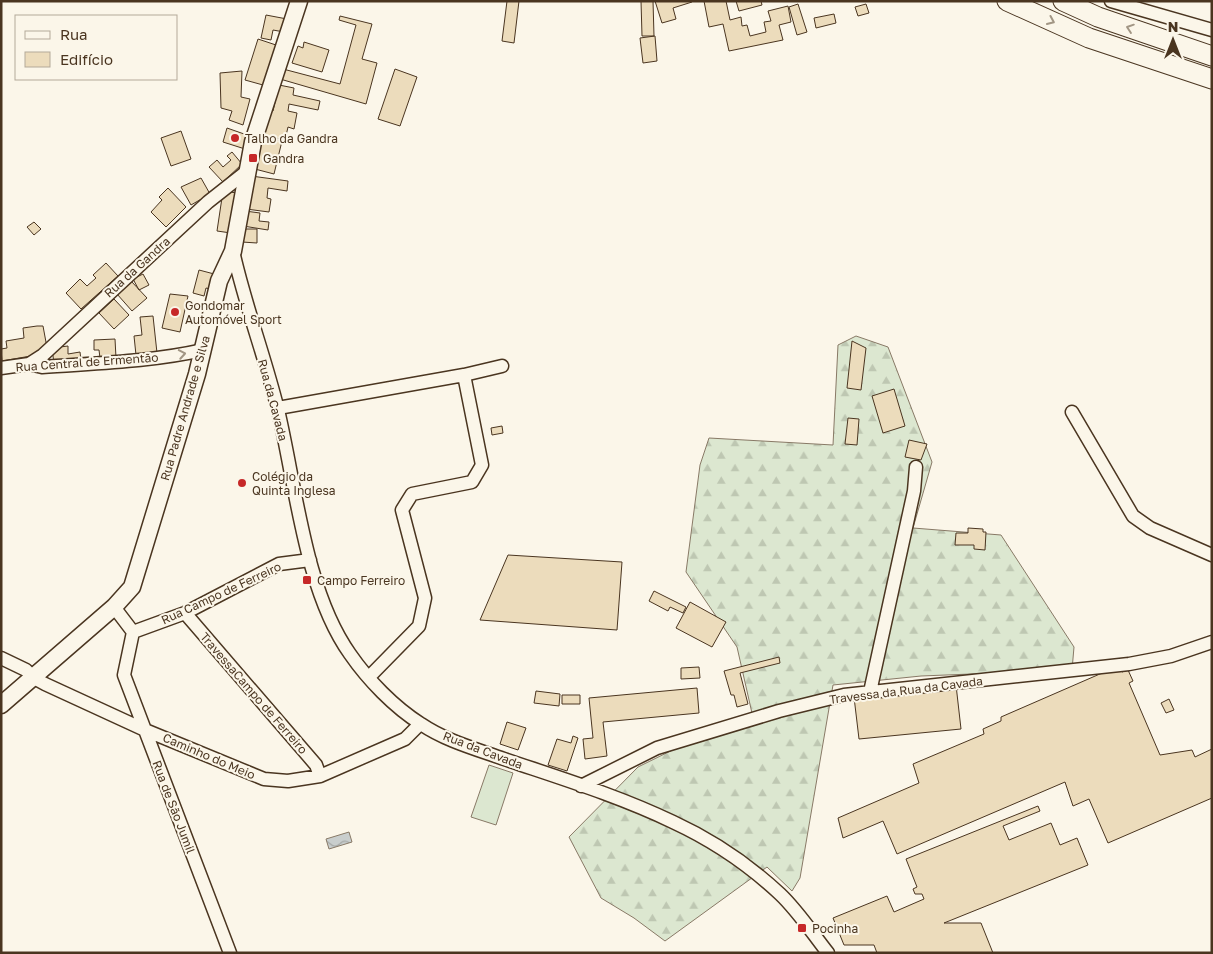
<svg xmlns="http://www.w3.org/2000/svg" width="1213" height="954" font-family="'Golos Text',sans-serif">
  <defs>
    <pattern id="forest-firs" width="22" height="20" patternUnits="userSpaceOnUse" patternTransform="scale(1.25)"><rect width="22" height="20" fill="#dce7d0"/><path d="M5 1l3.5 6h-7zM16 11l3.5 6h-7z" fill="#bec7b2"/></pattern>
    <pattern id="water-waves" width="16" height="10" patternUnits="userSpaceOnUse" patternTransform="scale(1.25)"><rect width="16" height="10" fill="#c9cecd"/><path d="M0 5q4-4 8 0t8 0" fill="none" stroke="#a5a8a6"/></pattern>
  </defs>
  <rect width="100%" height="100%" fill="#fbf6e9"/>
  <path fill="#dce7d0" stroke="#887966" d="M489,765L513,773L496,825L471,817Z"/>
  <path fill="url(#forest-firs)" stroke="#887966" d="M856,336L888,347L932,462L913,528L1001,535L1074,647L1072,670L921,676L833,685L800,878L792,891L767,867L665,941L634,918L601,898L569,837L638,767L703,735L754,722L737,647L686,572L700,465L709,438L833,445L838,345Z"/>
  <path fill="url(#water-waves)" stroke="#887966" d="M349,832L352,842L329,849L326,839Z"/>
  <path fill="#ecdcbc" stroke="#4a3520" d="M507,1H519L514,43L502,41Z
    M641,1H653L654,36H642Z
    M655,1H692V2L673,8L676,19L662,23Z
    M704,1H726L730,20L741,17L742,26L747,25L750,36L766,32L764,22L771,21L768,11L788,6L791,22L779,25L783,40L729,51L723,24L709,27Z
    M736,1H761L762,5L739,11Z
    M798,4L807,32L797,35L789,7Z
    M866,4L869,13L858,16L855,7Z
    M834,14L836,23L816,28L814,18Z
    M266,15L287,19L284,32L273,30L271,40L261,38Z
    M340,16L372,24L362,59L377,63L366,104L280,79L283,69L340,84L356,25L339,20Z
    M655,36L657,61L643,63L640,38Z
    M258,39L276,45L263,85L245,80Z
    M304,42L329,50L322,72L292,63L298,46L303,48Z
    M395,69L417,77L400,126L378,119Z
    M242,71L241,97L250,99L243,125L229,120L232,111L221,108L220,73Z
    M279,85L294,88L293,95L320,101L318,110L289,104L288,111L297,113L294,129L288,127L285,140L263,135L268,110L273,111Z
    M227,128L247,135L245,149L223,142Z
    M181,131L191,159L171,166L161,138Z
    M259,135L282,141L274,174L251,168Z
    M232,152L242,164L223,182L209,167L217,160L223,167L231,160L227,156Z
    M251,176L288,181L287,191L268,188L267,198L271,199L269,212L246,209Z
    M201,178L210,194L191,205L181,187Z
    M168,188L186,207L166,227L151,212L162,200L159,197Z
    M223,191L237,193L231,233L217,231Z
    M245,211L260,213L259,221L269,222L268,230L243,226Z
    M34,222L41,229L34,235L27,227Z
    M242,229H257V243L242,242Z
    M106,263L118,276L81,309L66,293L80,279L87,286L96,278L93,275Z
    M199,270L218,275L214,290L206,288L204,296L193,293Z
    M143,274L149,285L139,290L133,279Z
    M131,281L147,298L132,311L117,294Z
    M170,294L188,296L180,332L162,328Z
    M114,299L129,315L114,329L99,313Z
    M153,316L157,353L136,355L134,336L142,335L140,317Z
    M37,326H43L48,353L2,361L1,349L7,348L6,341L24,338L23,328Z
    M115,339L116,358H100L99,350H94V340Z
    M852,341L866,348L861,390L847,388Z
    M68,346V354L80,352L81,360L54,364L52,348Z
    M894,389L905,426L883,433L872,396Z
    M848,418L859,419L857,445L845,444Z
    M502,426L503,433L492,435L491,428Z
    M909,440L927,444L921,460L905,457Z
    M968,528L983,529V532H986L985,550L974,549V545H955L956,533H968Z
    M508,555L622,562L617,630L480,620Z
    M654,591L686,607L683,613L670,607L668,611L649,601Z
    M690,602L726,622L712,647L676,628Z
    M779,657L780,663L740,673L748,704L737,707L734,695H731L724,671Z
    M699,667L700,678L681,679V668Z
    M1121,669L1122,672L1128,670L1133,681L1129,683L1160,755L1192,750L1195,757L1212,749V798L1108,843L1089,799L1073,806L1065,782L897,854L883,821L843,838L838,818L919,783L913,764L984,734L983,729L1001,721V717L1109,670Z
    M956,685L961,729L859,739L854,697Z
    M697,688L699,713L603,722L607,756L585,759L583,739L593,738L589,698Z
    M536,691L560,694L559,706L534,703Z
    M562,695H580V704H562Z
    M1169,699L1174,710L1166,713L1161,703Z
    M507,722L526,728L518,750L500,744Z
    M573,736L578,738L567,771L548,765L557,739L571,743Z
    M1038,806L1040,811L1003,826L1009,840L1051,823L1060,845L1077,838L1088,865L944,923H981L993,953H877L874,945H844L833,918L887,896L894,912L924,899L922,894H915L913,889L917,887L906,859Z"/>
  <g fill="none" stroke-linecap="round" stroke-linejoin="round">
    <defs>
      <path id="minor" d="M1111,1L1212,30
        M233,251C245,305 265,357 278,410C296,486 305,591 350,654C368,680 394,707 421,724C446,741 476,749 504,759C560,778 619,796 673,822C712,840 749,865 780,894C798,911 813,934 828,953
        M29,364L43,355L208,202L246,172
        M1,368L29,364L42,367C95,363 150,362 203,350
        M464,375L502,366
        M278,408L464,375L482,465L472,482L412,494L402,510L425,598L419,626L369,677
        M1072,412L1133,516L1150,528L1212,555
        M114,607L133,632L124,675L230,953
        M185,613L316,765L320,776
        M133,632L185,613L279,564L310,560
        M1,658L26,670L34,678L45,684L145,730L264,779L288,781L320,776L405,739L420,724
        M870,692L914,491L916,467
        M581,786L657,748L779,711L844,695L1129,664L1171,656L1212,642"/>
      <path id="major" d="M1,705L114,607L132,587L197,374L219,281L233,251L253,142L299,1"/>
      <path id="highway" d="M1007,1L1089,38L1212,79
        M1063,1L1098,17L1212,56"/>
    </defs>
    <use href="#minor" stroke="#4a3520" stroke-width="15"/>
    <use href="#major" stroke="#4a3520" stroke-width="19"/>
    <use href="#highway" stroke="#4a3520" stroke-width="21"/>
    <use href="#minor" stroke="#fbf6e9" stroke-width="12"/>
    <use href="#major" stroke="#fbf6e9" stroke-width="16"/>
    <use href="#highway" stroke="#fbf6e9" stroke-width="19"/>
  </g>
  <defs><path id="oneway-chevron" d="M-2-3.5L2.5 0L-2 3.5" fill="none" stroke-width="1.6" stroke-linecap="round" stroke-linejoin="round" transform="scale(1.25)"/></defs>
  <g stroke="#a29684">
    <use href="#oneway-chevron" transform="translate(1051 21) rotate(24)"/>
    <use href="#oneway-chevron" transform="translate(1130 28) rotate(-161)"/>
    <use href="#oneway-chevron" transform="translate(182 354) rotate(-10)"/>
  </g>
  <g fill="#c62828" stroke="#fbf6e9" stroke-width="2">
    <circle cx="235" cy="138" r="5"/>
    <rect x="248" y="153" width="10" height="10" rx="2.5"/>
    <circle cx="175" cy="312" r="5"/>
    <circle cx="242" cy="483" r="5"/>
    <rect x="302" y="575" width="10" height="10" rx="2.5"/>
    <rect x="797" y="923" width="10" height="10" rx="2.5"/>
  </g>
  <g text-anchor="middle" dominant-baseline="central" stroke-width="4" stroke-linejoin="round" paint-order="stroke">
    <g font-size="12" fill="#4a3520" stroke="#fbf6e9" text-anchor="start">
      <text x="245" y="138">Talho da Gandra</text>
      <text x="263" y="158">Gandra</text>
      <text x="185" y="305">Gondomar<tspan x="185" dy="14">Automóvel Sport</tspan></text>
      <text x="252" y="476">Colégio da<tspan x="252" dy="14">Quinta Inglesa</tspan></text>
      <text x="317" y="580">Campo Ferreiro</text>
      <text x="812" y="928">Pocinha</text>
    </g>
    <g font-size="12" fill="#4a3520" stroke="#fbf6e9">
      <text transform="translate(137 267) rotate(-42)">Rua da Gandra</text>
      <text transform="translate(87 362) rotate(-4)">Rua Central de Ermentão</text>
      <text transform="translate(273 400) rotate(75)">Rua da Cavada</text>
      <text transform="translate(185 408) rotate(-74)">Rua Padre Andrade e Silva</text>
      <text transform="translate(221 593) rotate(-25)">Rua Campo de Ferreiro</text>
      <text transform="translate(906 690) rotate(-7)">Travessa da Rua da Cavada</text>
      <text transform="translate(254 693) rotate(49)">TravessaCampo de Ferreiro</text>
      <text transform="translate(483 750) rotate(21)">Rua da Cavada</text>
      <text transform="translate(209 756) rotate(23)">Caminho do Meio</text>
      <text transform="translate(174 807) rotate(69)">Rua de São Jumil</text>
    </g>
  </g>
  <rect width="1213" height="954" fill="none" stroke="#4a3520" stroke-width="5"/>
  <rect x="15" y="15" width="162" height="65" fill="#fbf6e9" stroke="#b4a999"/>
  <rect x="25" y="31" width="25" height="8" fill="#fbf6e9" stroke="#b4a999"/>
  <text x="60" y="40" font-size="15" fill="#4a3520">Rua</text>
  <rect x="25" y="52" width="25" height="15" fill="#ecdcbc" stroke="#b4a999"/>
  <text x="60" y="65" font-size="15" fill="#4a3520">Edifício</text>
  <g transform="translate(1173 40)" stroke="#fbf6e9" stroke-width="4" paint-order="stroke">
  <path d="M0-4L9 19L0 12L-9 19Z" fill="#4a3520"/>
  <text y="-8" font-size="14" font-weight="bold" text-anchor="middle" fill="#4a3520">N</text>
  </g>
</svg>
